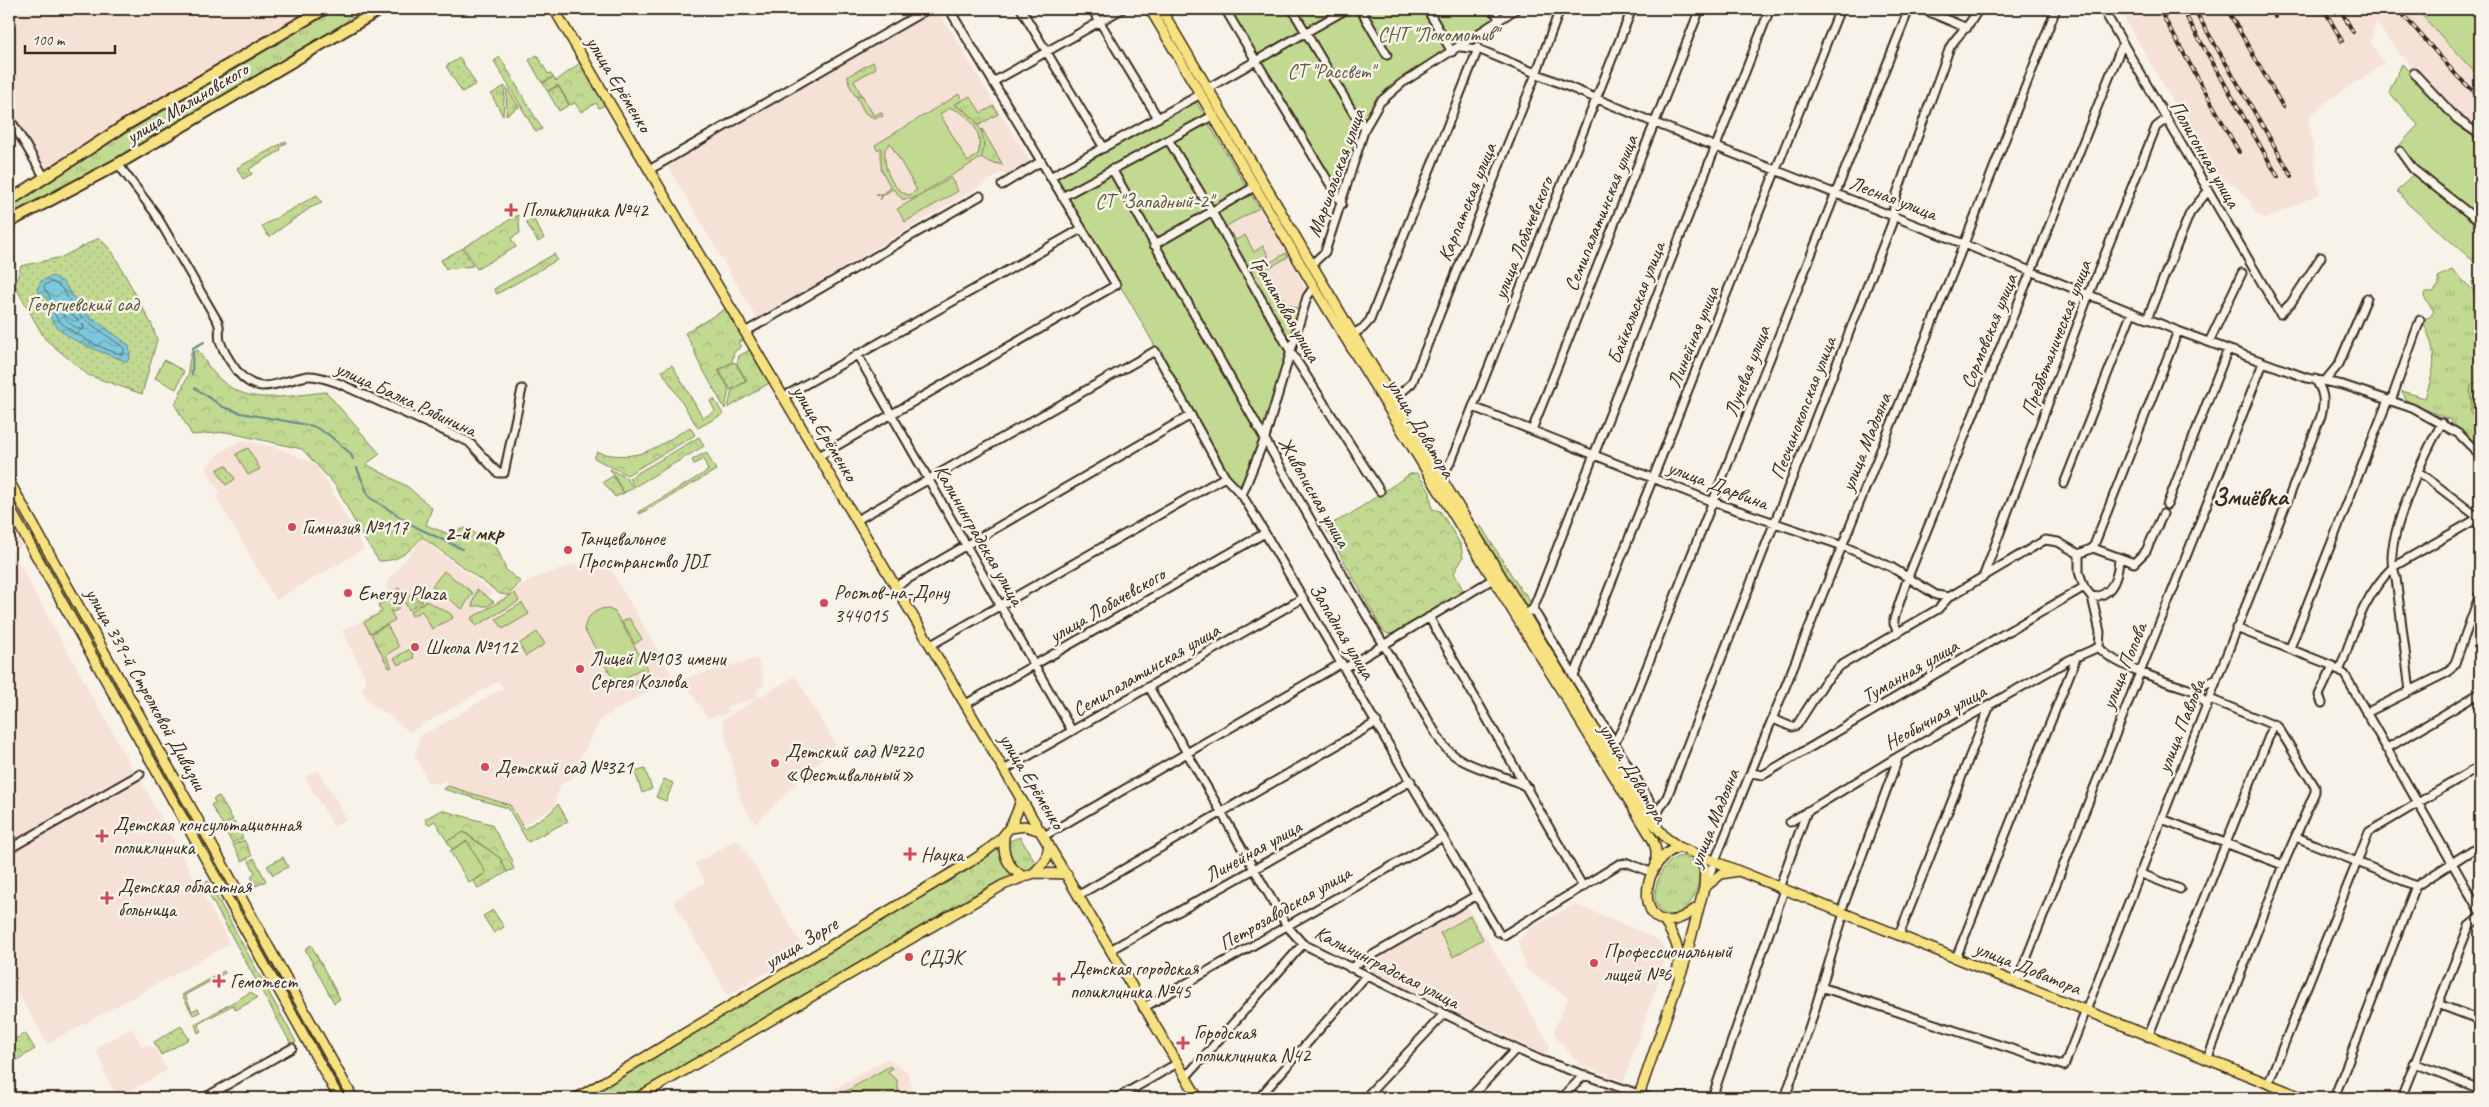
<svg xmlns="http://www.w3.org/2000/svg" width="2489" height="1107" font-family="Caveat,sans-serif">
  <defs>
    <pattern id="grass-tufts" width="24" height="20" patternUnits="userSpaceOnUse" patternTransform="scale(1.25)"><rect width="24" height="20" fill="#c1d990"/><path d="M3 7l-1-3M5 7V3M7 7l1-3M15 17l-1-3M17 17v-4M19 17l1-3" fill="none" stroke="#a7ba7c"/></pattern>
    <pattern id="forest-crowns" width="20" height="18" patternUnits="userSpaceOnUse" patternTransform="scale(1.25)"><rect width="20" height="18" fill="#c1d990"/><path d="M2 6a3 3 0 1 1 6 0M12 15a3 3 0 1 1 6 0" fill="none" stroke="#a7ba7c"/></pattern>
    <pattern id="park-dots" width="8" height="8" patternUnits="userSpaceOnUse" patternTransform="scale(1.25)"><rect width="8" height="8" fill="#c1d990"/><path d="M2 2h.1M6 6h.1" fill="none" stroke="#a7ba7c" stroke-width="1.8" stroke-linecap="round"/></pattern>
    <pattern id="water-waves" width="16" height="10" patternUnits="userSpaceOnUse" patternTransform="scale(1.25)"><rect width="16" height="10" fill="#7dc9dc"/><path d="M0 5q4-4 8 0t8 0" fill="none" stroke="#68a3b2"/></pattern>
  </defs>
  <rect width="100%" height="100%" fill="#f7f3e8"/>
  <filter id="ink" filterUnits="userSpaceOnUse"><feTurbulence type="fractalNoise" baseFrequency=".02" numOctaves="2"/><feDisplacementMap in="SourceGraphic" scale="10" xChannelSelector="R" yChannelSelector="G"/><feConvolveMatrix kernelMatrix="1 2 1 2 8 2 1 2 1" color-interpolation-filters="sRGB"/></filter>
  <g filter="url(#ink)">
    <path fill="#f6e1d7" d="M9,9H318L41,173L9,118Z
      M2119,9H2430L2480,62V139L2404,59L2376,23L2370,41L2384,64L2326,102L2309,117L2319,194L2265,219L2255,212L2249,200L2234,185L2222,181L2215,173Z
      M938,10L1030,162L1006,176L1003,172L757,319L667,165Z
      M1259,208L1286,253L1269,263L1266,258L1268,256L1254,252L1227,236L1222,228Z
      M1288,257L1307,290L1302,310L1287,304L1267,269Z
      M241,440L276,447L313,463L324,477L364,549L276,600L216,497L220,494L206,468L219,453Z
      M9,522L22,546L20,548H15L9,538Z
      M422,539L492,592L477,613L532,579L575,564L611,570L672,675L669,679L601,719L581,757L575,776L560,785L554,807L523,825L510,804L449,786L445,780L437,784L427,781L415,754L420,737L503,688L499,681L410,732L380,709L371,705L361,689L366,684L364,675L342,631L378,612L377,601L389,594L386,584Z
      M9,546L136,774L9,846Z
      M758,658L765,686L757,689L758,698L727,706L729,713L707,718L683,679Z
      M795,676L836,745L755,824L741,801L722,720Z
      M318,770L347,819L334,827L305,777Z
      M140,779L230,944L47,1044L9,977V852Z
      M738,839L805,949L728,996L673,901L705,882L695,864Z
      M1575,904L1649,935L1659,941L1664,949L1665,958L1663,967L1624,1081L1579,1064L1556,1037L1554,1030L1568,997L1526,969L1518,940L1533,926Z
      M1467,906L1550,1046L1546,1055L1364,969L1368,963Z
      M132,1028L142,1047L146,1045L155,1048L167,1070L118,1098L103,1070L104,1066L97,1052L100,1045Z
      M887,1058L908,1073L915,1098H819Z"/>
    <path fill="url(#grass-tufts)" stroke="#7e8257" d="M334,9H371L122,156L9,217V207L114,140Z
      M537,55L548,74L550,73L553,77L542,83L529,60Z
      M873,62L876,68L854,81L861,94L856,97L849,84L848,76Z
      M505,86L503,116L491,94Z
      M507,88L519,107L506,115Z
      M862,95L874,116L881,112L883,116L874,118L865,113L857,98Z
      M970,96L981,113L994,106L998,114L979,125L966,111L954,105Z
      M982,129L1003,165L989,162L981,157Z
      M2452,270L2473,290L2480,319V384H2472C2467,392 2475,403 2470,411L2480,429V448L2450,420L2407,401L2402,391L2425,398C2437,363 2437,353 2422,319L2430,317L2434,311L2424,297L2426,292H2433L2439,285L2438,277Z
      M1481,526L1522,592L1525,593L1531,604L1530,607L1526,605L1479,529Z
      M37,541L186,808L184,809L34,542Z
      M515,593L519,601L476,626L471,618Z
      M387,625L399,647L386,655L392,667L389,668L371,634Z
      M410,649L414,658L398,665L394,658Z
      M448,786L510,805L524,829L550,813L558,804L568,821L528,842L508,808L443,789Z
      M188,811L321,1051L318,1053L185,813Z
      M463,832L500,858L507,872L478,889L474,881L486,873L467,841L452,849L447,841Z
      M1020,837L1036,864C1031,872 1026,873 1018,871L1006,850L1009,841Z
      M1684,856L1697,865C1707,886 1678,937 1657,906C1650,888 1664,856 1684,856Z
      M224,971L225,973L185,995L192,1011L198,1008L200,1012L193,1015L182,995Z
      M251,992L257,998L236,1010L233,1005L198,1024L201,1031L198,1033L195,1024Z"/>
    <path fill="url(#forest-crowns)" stroke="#7e8257" d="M500,57L542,129L536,132L494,61Z
      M580,63L605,105L599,108L596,103L581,112L575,103L570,105L558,85L547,91L543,83L553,77L556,81Z
      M286,141L287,143L281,146L280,151L249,169L252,174L243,179L237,168Z
      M317,195L322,203L310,208L269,237L262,226Z
      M518,215L520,233L511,238L516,247L477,269L464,247Z
      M554,254L557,260L497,294L494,289Z
      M2472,281L2480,283V319L2475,302Z
      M727,308L745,339L738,342L741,347L734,352L732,362L718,370L729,389L725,409L697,359L694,349L685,333Z
      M751,349L771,382L728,408L732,390L747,381L737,364L739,356Z
      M198,350C232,410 267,398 326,392L380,454L366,464L408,487L432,508L426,525L446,533L467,528L497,548L506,570L521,582L508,595L500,594L422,537C409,552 399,561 379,561L361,534L336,486L302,449L226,432L192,435L175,405L190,370L188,369L191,353Z
      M672,365L703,418L715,411L710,401L714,399L723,414L698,428L662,371Z
      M2472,384H2480V429L2470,411C2475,403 2467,392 2472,384Z
      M690,427L695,435L627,475L594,458L597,452C639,463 655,448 690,427Z
      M699,437L704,446L634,487L629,478Z
      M706,452L716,470L640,514L638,512L708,471L704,459L694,464L692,460Z
      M610,469L626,478L633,488L624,493Z
      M1417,473L1430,492L1432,509L1440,511L1461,545L1463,558L1454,573L1464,592L1395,633L1388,634L1383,631L1326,529L1329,525L1349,515L1410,474Z
      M397,588L423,601L409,610Z
      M477,589L494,602L488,606H472Z
      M426,601L451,614L453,618L432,629L422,611L412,616L410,612Z
      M219,796L233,820L223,825L211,805L215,802L213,799Z
      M441,810L491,824L513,861L511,863L514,869L507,872L500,858L464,832L447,841L435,821L428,825L425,819Z
      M234,822L243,838L232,843L224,828Z
      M244,840L252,856L242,861L233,845Z
      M998,847L1012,873L1011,876L987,887L628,1098H583Z
      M283,857L288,867L273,875L267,866Z
      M254,858L266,881L256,886L251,876L255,873L249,861Z
      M208,881L296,1042L291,1044L203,884Z
      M311,945L340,999L334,1003L305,949Z
      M25,1033L35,1049L9,1065V1043Z"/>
    <path fill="url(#park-dots)" stroke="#7e8257" d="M460,58L476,84L462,92L446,66Z
      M558,86L569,105L559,111L548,92Z
      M533,218L544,238L538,242L526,222Z
      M99,238L112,251L152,325L157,340L142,394L88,375L45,339L15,286L21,266L62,257Z
      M463,248L473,266L446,269L441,260Z
      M735,362L746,381L731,390L719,370Z
      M226,465L235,479L226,485L217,470Z
      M613,476L624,493L615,497L603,482Z
      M664,779L673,783L666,801L656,797Z
      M493,910L504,927L494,933L483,916Z
      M181,1026L189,1039L161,1055L154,1042Z"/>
    <path fill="#c1d990" stroke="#7e8257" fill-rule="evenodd" d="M1224,9H1523L1398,89L1382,104L1370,127L1343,208Z
      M2416,9H2480V78L2478,76Z
      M2402,64L2462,125L2480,141V267L2408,204L2397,191L2414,173L2396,149L2418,125L2389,92Z
      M959,94L962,100L954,105C975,114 990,135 981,158L912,199H902L893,189L883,195L880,200L882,195L876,194H882L891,188L881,169V148L877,150L875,145ZM950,108C970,113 984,133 978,154L968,162L940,114ZM890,143L917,190L909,195C891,190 883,166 885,149Z
      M1193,97L1259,208L1223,228L1227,236L1232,233L1236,240L1245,235L1254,252L1263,246L1269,256L1266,258L1269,263L1286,253L1288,257L1267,269L1287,304L1302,310L1269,431L1243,492L1227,473L1130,302L1051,175Z
      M951,178L958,191L905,222L897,209Z
      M164,360L184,371L176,389L155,378Z
      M248,448L260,469L248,475L236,454Z
      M444,571L473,593L462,609L432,586Z
      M393,597L399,609L393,612L390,610L395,620L370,633L364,622L382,612L378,605Z
      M522,603L529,614L503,629L496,619Z
      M606,608L615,612L647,668C643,684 632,690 617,685L584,629C587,617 593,610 606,608ZM642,668C643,678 635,682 625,684L619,682Z
      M629,618L642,639L635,644L622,622Z
      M537,632L545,644L526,656L519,644Z
      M645,769L652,789L642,793L635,772Z
      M467,841L486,873L469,883L450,851Z
      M1470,916L1483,939L1453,957L1440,933Z
      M890,1066L892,1069L887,1072L897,1080L899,1094L904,1092L906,1095L900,1098H847L845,1096L834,1098Z"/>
    <path fill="url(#water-waves)" stroke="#638990" d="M53,276L63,282L84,312L129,345L130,357L127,362C104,352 58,340 49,314C47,309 48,304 47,298L37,291L41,281Z"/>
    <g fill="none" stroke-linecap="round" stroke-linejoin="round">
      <path stroke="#556a6a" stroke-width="1" d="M52,282L60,286L80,316L124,348V354C109,354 65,330 56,317C50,306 55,301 44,289L45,285Z
        M62,305L84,326L83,330C74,329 64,318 60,310Z"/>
      <path stroke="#638990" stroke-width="2" d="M192,374L193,348L204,342
        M195,388L223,407L241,413L313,426L329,435L350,453L353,459
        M357,468L369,497L416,527L462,549"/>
      <defs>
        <path id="minor" d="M1021,9L1104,148
          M1092,9L1158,118
          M1225,9L1342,204
          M1292,9L1354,114L1365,128
          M1360,9L1387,55
          M1427,9L1452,52
          M1493,9L1499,19
          M1922,9L1967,28
          M2103,9L2280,314L2291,303L2321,257
          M1460,47L1478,49L1655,123L1964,244L2178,331L2307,378L2343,385L2412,408L2459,434L2480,455
          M2414,73L2457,119L2480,135
          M993,82L1122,9
          M1208,88L1347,9
          M9,117L45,178
          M1169,141L1212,212L1291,352L1380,491
          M2400,151L2413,169L2480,222
          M118,164L155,213L218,322C221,329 218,334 220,341C223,351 231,363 237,371C259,399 280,380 308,376C318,375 328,380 338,383L469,442L498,473H504L522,389
          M1112,169L1318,533L1441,742C1459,769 1501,771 1528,788
          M649,170L928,9
          M1050,177L1201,94
          M1002,185L1040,162
          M1062,197L1214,115
          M1154,245L1256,186
          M1311,265L1325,252L1365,128L1380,102L1402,83L1516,9
          M2147,319L2190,213L2208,191
          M745,332L980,196
          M1353,334L1363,328L1370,320L1478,49L1477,47
          M2209,342L2242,273
          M857,354L1072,731
          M2325,381L2339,364L2367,298
          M783,397L1081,229
          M1393,400L1412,383L1536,74L1560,9
          M2391,401L2420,320
          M1473,407L1713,502L1843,546L1891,567L1936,595L1949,597
          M1532,430L1700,9
          M819,456L1116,285L949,9
          M2419,472L2479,518
          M1439,475L1447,468L1452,459L1632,9
          M2064,484L2132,312
          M1242,495L1265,438L1307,297L1314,287
          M2167,505L2228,349
          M857,520L1155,351L1225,477L1242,495L1265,533L1498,932
          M2093,548L2178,331
          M2079,554L2093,548L2134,563L2146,551L2163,514
          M1984,575L2089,294L2156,127L2166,119
          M896,586L1191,415
          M2092,597C2113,596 2118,577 2119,559
          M1533,609L1770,9
          M1530,611L1533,609L1657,813
          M1429,617L1583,887
          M2236,628L2333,666L2345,675L2480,912
          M1899,632L1894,624V619L1908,577L2123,43
          M931,645L1225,477
          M2099,647C2110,664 2171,684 2192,690L2217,679
          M2290,648L2388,400
          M1345,668L1493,579
          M2340,669C2354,632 2363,596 2393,567C2385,539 2426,450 2442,423
          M1574,676L1840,9
          M1149,687L1287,926L1303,944L1516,1049L1541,1060L1650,1098
          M2192,690L2201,697L2207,707
          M2410,691L2396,578L2393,567L2480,517
          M2322,703L2319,695L2333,666
          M966,704L1265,533
          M2366,713L2448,672L2455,663L2480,594
          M1773,719L1792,727L1797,725L1824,683L1840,666L1938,609L1949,597L2045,540L2058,542L2079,554V572L2084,587L2092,597L2100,632L2099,647
          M1614,744L1623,727L1909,9
          M2386,749L2480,693
          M1004,770L1303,598
          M1751,773L1763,775L2084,587
          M1649,818L1657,813L1667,797L1892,223L1895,199L1950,47C1959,32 1972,25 1978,9
          M2162,819L2283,865
          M1790,822L1899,756L2069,660L2099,647
          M1044,836L1342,663
          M2296,837L2416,886
          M9,849L140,774
          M2139,873L2180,889
          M1706,883L1964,244L2056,9
          M1779,888L1807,811
          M1079,895L1377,722
          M1841,912L1899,756
          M1504,935L1619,864L1628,863L1653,873
          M1899,935L1990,705
          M1110,950L1411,781
          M1956,958L2077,656
          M1350,968L1477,895
          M2017,982L2263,363
          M1821,987L2064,1066L2321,416C2325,401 2324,392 2315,379
          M2438,1004L2480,1020
          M1143,1008L1443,837
          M2148,1037L2274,724
          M2207,1060L2283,865L2315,792V787L2278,727L2210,699
          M2414,1063L2480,1089
          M1185,1078L1303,944
          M2268,1084L2369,832L2480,766
          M204,1098L292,1048
          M1117,1098L1176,1064
          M1259,1098L1366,976
          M1365,1098L1443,1015
          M1470,1098L1516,1049
          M1562,1098L1584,1075
          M1712,1098L1784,890
          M1785,1098L1811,1022L1844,913
          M2334,1098L2416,886L2480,845
          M2401,1098L2469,926L2480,917"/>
        <path id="major" d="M554,9L1198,1098
          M1150,9L1314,287L1653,840L1656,850V866
          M1161,9L1353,334L1649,818L1666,838L1679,847L2304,1098
          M9,481L353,1098
          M9,507L339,1098
          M1010,828L1025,826L1041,831
          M1004,837C1002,854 1008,868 1024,877
          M1679,847C1631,864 1638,955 1698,907
          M1034,873L1046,860L1049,845
          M1704,888L1721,874L1738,871
          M1663,920C1673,934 1683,954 1677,971
          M577,1098L970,862C998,844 1013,832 1021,799
          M637,1098L1003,885L1034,873L1067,874
          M1638,1098L1684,965L1704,888L1705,869L1696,855"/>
        <path id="highway" d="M9,201L124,126L324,9
          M9,222L118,164L381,9"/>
      </defs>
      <use href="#minor" stroke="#3b2a1e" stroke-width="11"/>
      <use href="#major" stroke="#3b2a1e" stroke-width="12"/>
      <use href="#highway" stroke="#3b2a1e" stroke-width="14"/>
      <use href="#minor" stroke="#f7f3e8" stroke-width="7"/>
      <use href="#major" stroke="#f7e281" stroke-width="9"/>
      <use href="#highway" stroke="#f7e281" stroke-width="10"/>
      <defs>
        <path id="rail" d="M2159,9L2239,152
          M2182,9L2278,177
          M2194,9L2292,176
          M2227,9L2283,107
          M2270,9L2275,17
          M2324,9L2342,41
          M2340,9L2353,32
          M2398,9L2458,77L2480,97"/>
      </defs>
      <use href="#rail" stroke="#3b2a1e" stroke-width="4"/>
      <use href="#rail" stroke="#f7f3e8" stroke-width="2" stroke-dasharray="5.5" stroke-linecap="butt"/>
    </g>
  </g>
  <g fill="#d1495b" stroke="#f7f3e8" stroke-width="2">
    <path d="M508.5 202.5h5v5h5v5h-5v5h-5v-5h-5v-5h5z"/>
    <circle cx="292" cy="527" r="5"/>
    <circle cx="568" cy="550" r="5"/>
    <circle cx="348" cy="593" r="5"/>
    <circle cx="824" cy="603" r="5"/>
    <circle cx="415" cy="647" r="5"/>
    <circle cx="580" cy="669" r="5"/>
    <circle cx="775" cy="763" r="5"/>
    <circle cx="485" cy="767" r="5"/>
    <path d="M99.5 828.5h5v5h5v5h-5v5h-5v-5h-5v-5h5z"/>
    <path d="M907.5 846.5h5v5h5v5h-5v5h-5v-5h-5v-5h5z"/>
    <path d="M104.5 890.5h5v5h5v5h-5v5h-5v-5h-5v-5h5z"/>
    <circle cx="909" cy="957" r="5"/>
    <circle cx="1594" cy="963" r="5"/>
    <path d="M1056.5 971.5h5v5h5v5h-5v5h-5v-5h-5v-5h5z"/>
    <path d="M216.5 973.5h5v5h5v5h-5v5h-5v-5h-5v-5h5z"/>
    <path d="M1180.5 1035.5h5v5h5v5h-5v5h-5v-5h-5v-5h5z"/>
  </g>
  <g text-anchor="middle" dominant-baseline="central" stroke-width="5" stroke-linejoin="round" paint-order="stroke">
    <g font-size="20" fill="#5c563a" stroke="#f7f3e8">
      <text x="1438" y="34">СНТ "Локомотив"</text>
      <text x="1331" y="71">СТ "Рассвет"</text>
      <text x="1154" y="201">СТ "Западный-2"</text>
      <text x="83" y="304">Георгиевский сад</text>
    </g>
    <g font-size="20" fill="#3b2a1e" stroke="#f7f3e8">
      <text transform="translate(619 84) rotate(59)">улица Ерёменко</text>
      <text transform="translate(187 103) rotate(-31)">улица Малиновского</text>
      <text transform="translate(2205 154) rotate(60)">Полигонная улица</text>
      <text transform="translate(1336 173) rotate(-70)">Маршальская улица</text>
      <text transform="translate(1893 198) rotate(21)">Лесная улица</text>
      <text transform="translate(1467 202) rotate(-68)">Карпатская улица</text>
      <text transform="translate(1601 213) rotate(-68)">Семипалатинская улица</text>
      <text transform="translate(1523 238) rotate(-68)">улица Лобачевского</text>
      <text transform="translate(1636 303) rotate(-69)">Байкальская улица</text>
      <text transform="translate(1286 309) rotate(60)">Гранатовая улица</text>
      <text transform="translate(1989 331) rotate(-68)">Сормовская улица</text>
      <text transform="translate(1693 337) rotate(-68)">Линейная улица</text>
      <text transform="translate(2056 338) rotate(-69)">Предботаническая улица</text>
      <text transform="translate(1747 371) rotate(-69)">Лучевая улица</text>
      <text transform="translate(406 399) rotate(25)">улица Балка Рябинина</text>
      <text transform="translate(1803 408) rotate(-69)">Песчанокопская улица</text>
      <text transform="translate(1421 428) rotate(59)">улица Доватора</text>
      <text transform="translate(825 433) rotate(59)">улица Ерёменко</text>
      <text transform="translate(1866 442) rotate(-68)">улица Мадояна</text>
      <text transform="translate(1718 485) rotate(21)">улица Дарвина</text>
      <text transform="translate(1314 492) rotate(60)">Живописная улица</text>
      <text transform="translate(979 535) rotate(60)">Калининградская улица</text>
      <text transform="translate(1107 605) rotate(-30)">улица Лобачевского</text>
      <text transform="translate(1342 631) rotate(59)">Западная улица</text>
      <text transform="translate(2124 666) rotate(-68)">улица Попова</text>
      <text transform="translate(1146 670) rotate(-30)">Семипалатинская улица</text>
      <text transform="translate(1910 671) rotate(-30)">Туманная улица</text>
      <text transform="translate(146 689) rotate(61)">улица 339-й Стрелковой Дивизии</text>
      <text transform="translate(1935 717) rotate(-29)">Необычная улица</text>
      <text transform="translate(2181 726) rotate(-68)">улица Павлова</text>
      <text transform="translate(1633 773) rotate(59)">улица Доватора</text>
      <text transform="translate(1032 781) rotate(59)">улица Ерёменко</text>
      <text transform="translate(1714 818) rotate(-68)">улица Мадояна</text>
      <text transform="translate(1253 851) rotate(-29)">Линейная улица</text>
      <text transform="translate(1285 908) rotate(-30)">Петрозаводская улица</text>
      <text transform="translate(801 943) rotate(-31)">улица Зорге</text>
      <text transform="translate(1387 967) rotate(27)">Калининградская улица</text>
      <text transform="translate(2028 968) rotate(22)">улица Доватора</text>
    </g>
    <g font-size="20" fill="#3b2a1e" stroke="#f7f3e8" text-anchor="start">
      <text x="522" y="210">Поликлиника №42</text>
      <text x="302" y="527">Гимназия №117</text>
      <text x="578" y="538">Танцевальное<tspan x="578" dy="23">Пространство JDI</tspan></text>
      <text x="834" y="592">Ростов-на-Дону<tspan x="834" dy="23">344015</tspan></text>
      <text x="358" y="593">Energy Plaza</text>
      <text x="425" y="647">Школа №112</text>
      <text x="590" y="658">Лицей №103 имени<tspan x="590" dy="23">Сергея Козлова</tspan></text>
      <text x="785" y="751">Детский сад №220<tspan x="785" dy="23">«Фестивальный»</tspan></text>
      <text x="495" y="767">Детский сад №321</text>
      <text x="113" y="824">Детская консультационная<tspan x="113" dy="23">поликлиника</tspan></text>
      <text x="921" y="854">Наука</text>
      <text x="118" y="886">Детская областная<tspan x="118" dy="23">больница</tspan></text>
      <text x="1604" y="951">Профессиональный<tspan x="1604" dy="23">лицей №6</tspan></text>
      <text x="919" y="957">СДЭК</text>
      <text x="1070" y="968">Детская городская<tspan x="1070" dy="23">поликлиника №45</tspan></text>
      <text x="230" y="981">Гемотест</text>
      <text x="1194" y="1032">Городская<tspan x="1194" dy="23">поликлиника N42</tspan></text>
    </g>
    <g font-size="21" font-weight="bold" fill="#3b2a1e" stroke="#f7f3e8">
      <text x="474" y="533">2-й мкр</text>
    </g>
    <g font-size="25" font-weight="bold" fill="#3b2a1e" stroke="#f7f3e8">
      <text x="2250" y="497">Змиёвка</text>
    </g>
  </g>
  <rect width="2489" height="1107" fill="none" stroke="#f7f3e8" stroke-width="30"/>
  <rect x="15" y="15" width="2459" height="1077" fill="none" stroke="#3b2a1e" stroke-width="2" filter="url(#ink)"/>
  <path d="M25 45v8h90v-8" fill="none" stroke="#3b2a1e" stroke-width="2.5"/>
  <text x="32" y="45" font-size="15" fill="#3b2a1e" stroke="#f7f3e8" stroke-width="4" paint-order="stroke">100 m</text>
</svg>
